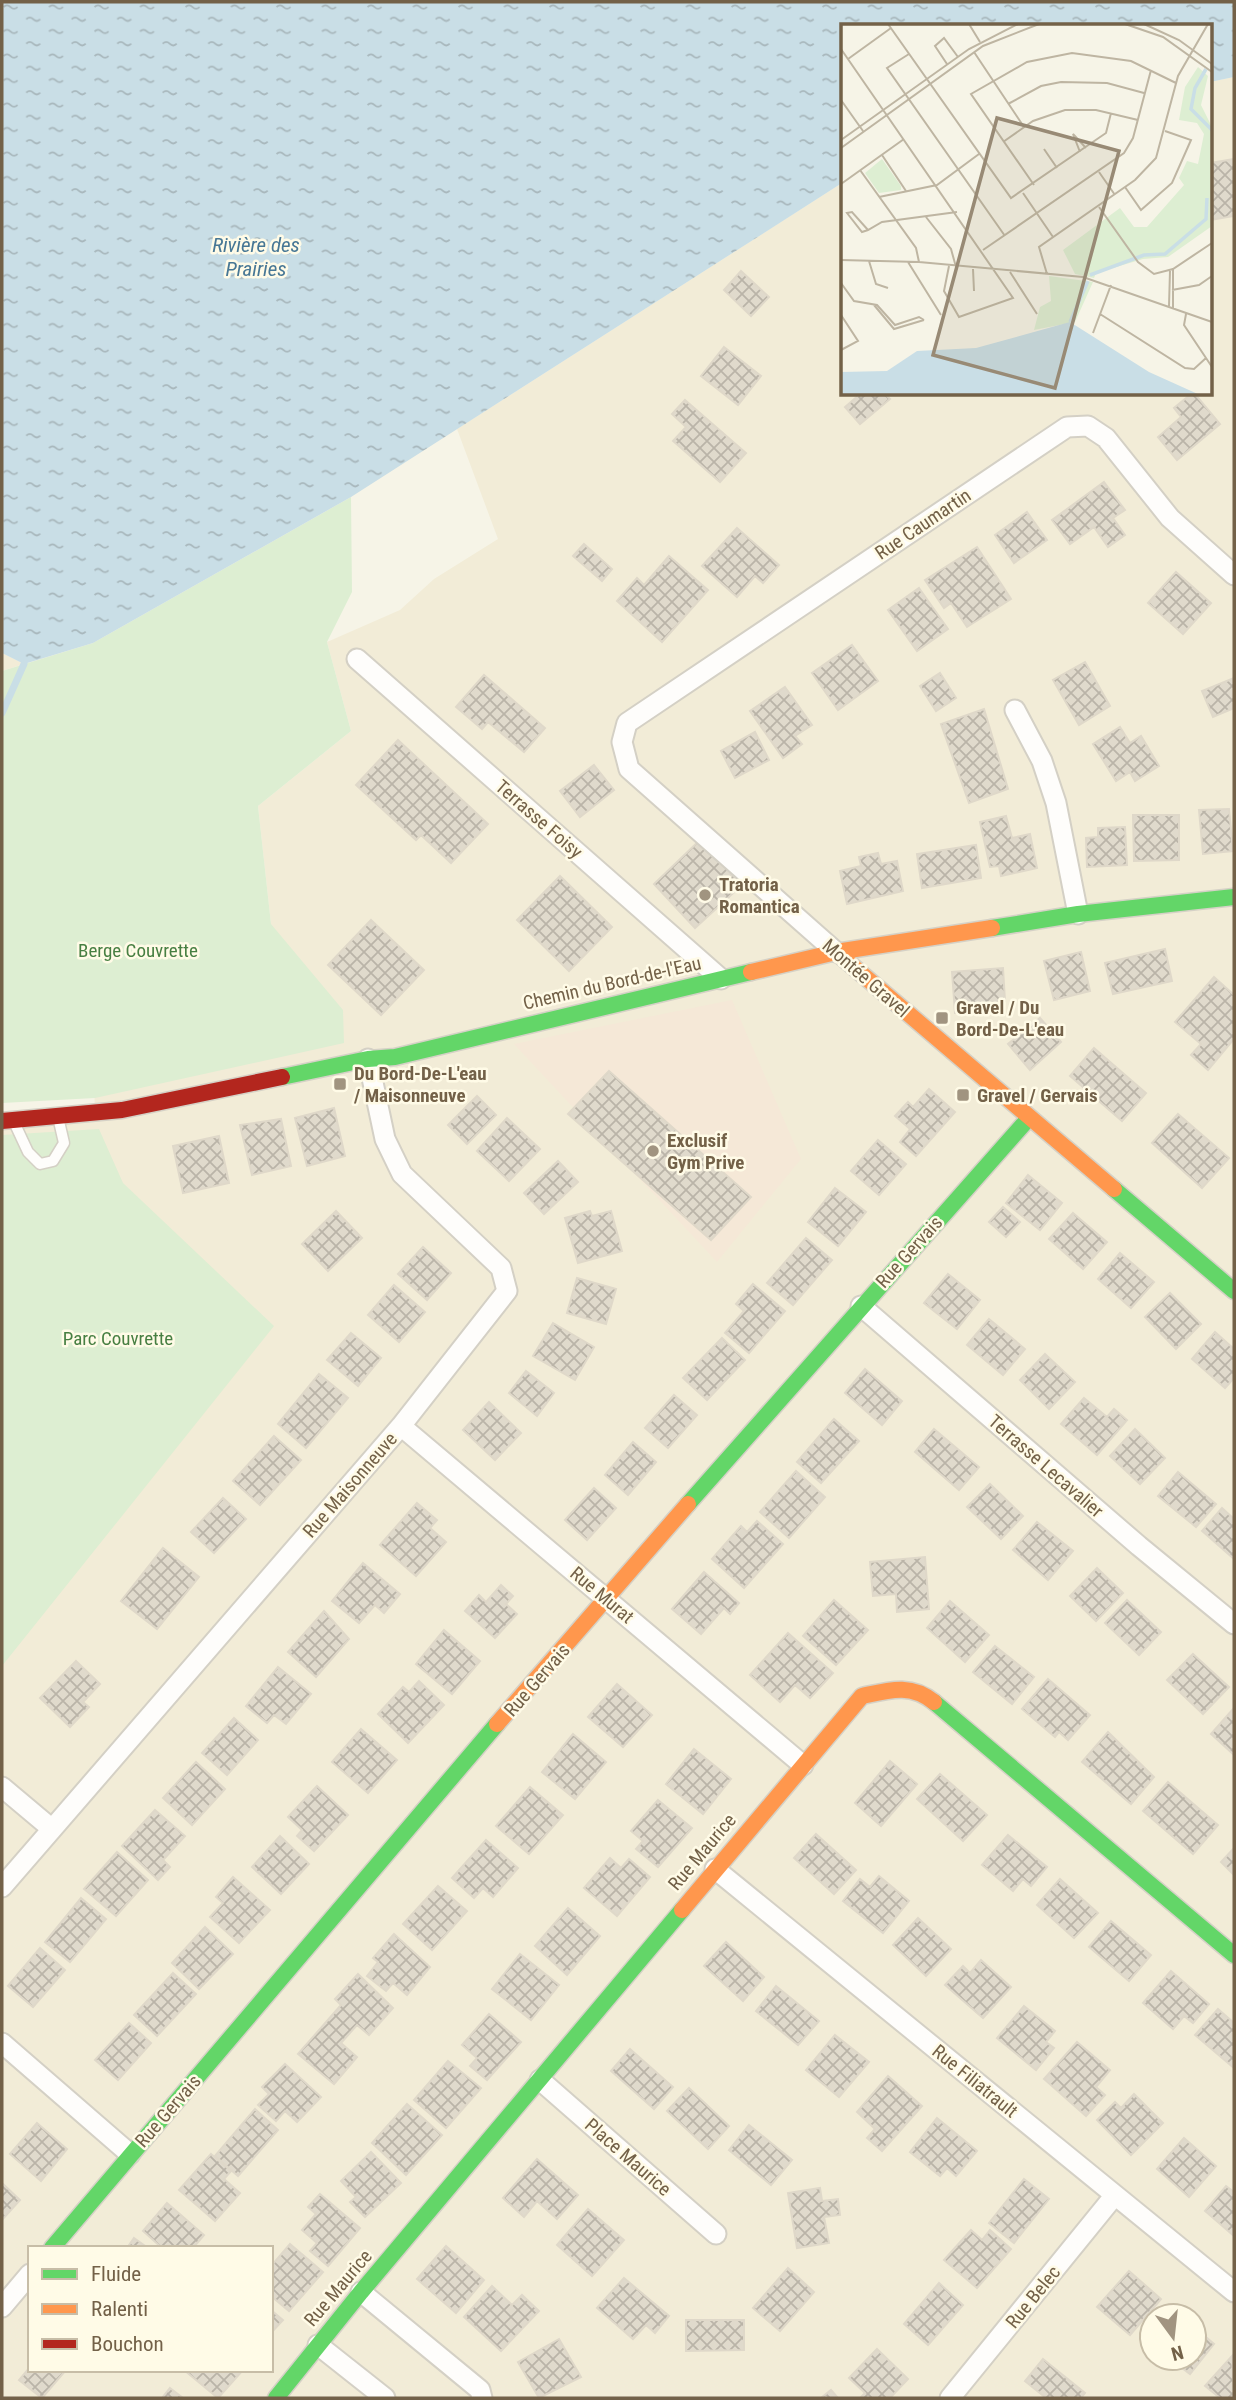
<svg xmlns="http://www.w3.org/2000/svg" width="1236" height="2400" font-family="'Roboto Condensed',sans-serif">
  <defs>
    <pattern id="water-ripples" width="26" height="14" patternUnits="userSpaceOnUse" patternTransform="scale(1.75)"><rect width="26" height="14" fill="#c9dee6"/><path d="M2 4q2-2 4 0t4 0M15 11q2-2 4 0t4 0" fill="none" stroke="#a8b7bc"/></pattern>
    <pattern id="building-cross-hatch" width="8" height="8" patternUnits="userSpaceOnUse" patternTransform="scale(1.75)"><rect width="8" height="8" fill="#e0dacc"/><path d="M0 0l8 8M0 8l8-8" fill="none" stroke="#bab4a8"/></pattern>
  </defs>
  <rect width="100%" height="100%" fill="#f6f4e7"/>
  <path fill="#f2ecd7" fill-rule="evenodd" d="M1234,77V2398H2V1122L95,1119L93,1028L271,924L258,806L351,731L327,642L400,610L434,579L498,539L457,429L842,183V394H1210V82ZM30,2248H271V2370H30ZM1152,2316H1194V2358H1152Z
    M2,653L24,664L2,671Z"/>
  <path fill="#f5e8d7" d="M732,1000L801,1159L717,1262L514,1044Z"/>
  <path fill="#ddeed2" d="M351,497L352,592L327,642L351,731L258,806L271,924L343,1010L344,1043L95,1098L2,1103V671L93,643Z
    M99,1129L123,1183L274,1326L2,1666V1135Z"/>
  <path fill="url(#water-ripples)" d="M2,2H1234V77L1210,82V26H842V183L351,497L93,643L24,664L2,653Z"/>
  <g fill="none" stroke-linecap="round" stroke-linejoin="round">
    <path stroke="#c9dee6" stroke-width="7" d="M2,713L24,664"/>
  </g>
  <path fill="url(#building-cross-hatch)" stroke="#dfd8c9" stroke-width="2" d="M1234,159V216L1210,220V163Z
    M741,271L769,297L751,316L724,290Z
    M724,347L761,376L738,405L701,376Z
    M860,394H885L890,399L860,424L845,407Z
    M1191,394H1195L1220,424L1177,460L1158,437L1181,417L1174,408Z
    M685,400L746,453L720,482L673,441L686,427L672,414Z
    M1104,482L1125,510L1113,518L1125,535L1108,547L1094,527L1070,544L1052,520Z
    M1027,512L1047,540L1014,563L995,535Z
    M737,528L779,565L763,583L755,576L737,597L702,566Z
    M584,544L612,569L602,581L573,556Z
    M977,547L1011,599L967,627L951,603L944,608L925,580Z
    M669,556L708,590L662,642L617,601L637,578L644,585Z
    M1176,572L1211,603L1183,634L1148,603Z
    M919,588L948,629L917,651L888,610Z
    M852,645L878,681L838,710L812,673Z
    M1085,662L1110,706L1079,725L1053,680Z
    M940,673L956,698L936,711L920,686Z
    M484,675L545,728L524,752L488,722L482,729L456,707Z
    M1234,678V708L1213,717L1202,691Z
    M785,687L812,725L795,736L802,744L783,758L750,711Z
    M984,709L1008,789L969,803L941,724Z
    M1120,727L1130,743L1141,736L1159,766L1135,781L1130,772L1116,781L1093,744Z
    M755,732L769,760L735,778L721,751Z
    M398,740L488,824L451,863L421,835L416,840L356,785Z
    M594,765L614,790L580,817L560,791Z
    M1229,809L1233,851L1203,854L1199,810Z
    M1133,815H1179V860L1134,861Z
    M1006,816L1012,838L1030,834L1037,868L1001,876L999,866L990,867L980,822Z
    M1125,827L1127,865L1087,867L1086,838L1098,837V828Z
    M700,840L742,885L695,928L654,884Z
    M976,845L981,878L922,888L917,854Z
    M878,853L881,864L897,861L903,891L847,904L840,871L861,866L859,857Z
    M560,876L612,927L569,971L517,920Z
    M371,920L424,970L381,1015L328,965Z
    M1165,949L1172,981L1113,994L1105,963Z
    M1081,952L1090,991L1054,1000L1044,961Z
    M1003,968L1005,1001L982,1003L983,1011L955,1013L952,972Z
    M1214,977L1234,995V1039L1208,1070L1191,1055L1201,1044L1175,1022Z
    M1040,1018L1061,1042L1030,1070L1008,1044Z
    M1094,1048L1146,1093L1122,1121L1070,1076Z
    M609,1071L751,1197L711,1240L568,1114Z
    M929,1089L955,1112L916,1156L900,1142L910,1129L895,1116L908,1102L913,1107Z
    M477,1096L496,1115L467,1144L448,1125Z
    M334,1108L345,1156L307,1166L295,1118Z
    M1178,1114L1229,1158L1202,1188L1152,1143Z
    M507,1118L540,1149L509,1181L477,1151Z
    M281,1119L291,1166L252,1175L240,1125Z
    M219,1136L229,1183L183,1193L173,1146Z
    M878,1140L906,1164L879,1195L851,1171Z
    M558,1161L578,1182L544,1214L524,1193Z
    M1028,1175L1062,1203L1040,1230L1006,1203Z
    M835,1188L866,1212L838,1246L808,1222Z
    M1003,1207L1020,1222L1006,1237L989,1222Z
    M336,1211L362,1238L328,1271L302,1244Z
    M590,1211L592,1216L611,1211L622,1251L578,1263L565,1218Z
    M1073,1213L1107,1242L1083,1269L1049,1239Z
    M806,1238L832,1260L793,1305L767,1283Z
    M423,1247L451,1273L427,1300L398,1274Z
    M1120,1253L1154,1282L1131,1308L1098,1279Z
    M948,1274L980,1300L957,1329L924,1303Z
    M577,1278L616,1289L606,1324L567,1313Z
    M753,1284L785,1311L749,1353L725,1333L744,1311L736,1304Z
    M394,1285L425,1312L399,1342L368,1315Z
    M1170,1293L1201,1324L1176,1349L1145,1317Z
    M989,1319L1025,1349L1003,1375L967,1345Z
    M553,1323L594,1347L575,1380L533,1356Z
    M1215,1332L1234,1349V1378L1225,1388L1192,1359Z
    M351,1333L381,1358L358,1386L327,1360Z
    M722,1338L745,1360L707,1400L683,1378Z
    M1045,1354L1075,1382L1049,1409L1020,1380Z
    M865,1369L902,1401L882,1425L845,1393Z
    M526,1371L554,1393L537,1416L509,1393Z
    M319,1374L348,1398L306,1448L278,1424Z
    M674,1395L697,1415L668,1448L645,1428Z
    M1084,1398L1107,1417L1114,1409L1127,1420L1097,1455L1061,1424Z
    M489,1402L521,1433L495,1460L463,1430Z
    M834,1419L859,1441L821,1483L797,1462Z
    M934,1429L979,1467L959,1490L915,1452Z
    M1135,1429L1165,1458L1140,1484L1110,1456Z
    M274,1436L301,1460L260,1505L233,1481Z
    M633,1442L656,1462L628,1495L605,1475Z
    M796,1471L825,1497L789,1538L760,1512Z
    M1178,1472L1216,1504L1196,1527L1158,1496Z
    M990,1484L1023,1516L1001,1539L967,1507Z
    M594,1488L616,1508L587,1540L565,1520Z
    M223,1498L246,1519L214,1553L191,1532Z
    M417,1503L437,1520L430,1528L446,1542L416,1576L380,1545Z
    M1222,1508L1234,1519V1559L1202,1531Z
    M757,1521L783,1544L744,1588L712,1559L741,1526L747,1532Z
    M1037,1522L1073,1551L1048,1580L1013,1550Z
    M163,1548L199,1577L157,1629L121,1601Z
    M925,1557L929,1609L897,1612L896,1594L873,1596L870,1562Z
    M363,1563L400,1594L384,1613L375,1605L359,1623L332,1601Z
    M1097,1568L1123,1593L1096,1621L1070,1596Z
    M704,1572L739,1603L730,1614L724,1608L701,1634L672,1609Z
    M501,1585L513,1596L506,1604L517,1614L495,1638L465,1611L479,1595L486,1602Z
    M834,1600L868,1630L836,1665L803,1636Z
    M1127,1600L1161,1632L1139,1655L1105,1623Z
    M950,1601L989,1635L965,1662L927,1628Z
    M324,1611L349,1639L316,1677L288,1652Z
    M444,1630L480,1661L452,1694L416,1664Z
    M788,1633L833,1673L810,1698L795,1685L780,1702L750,1675Z
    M995,1646L1034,1677L1012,1704L973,1672Z
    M1193,1654L1229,1687L1203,1714L1167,1680Z
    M76,1661L100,1684L83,1702L89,1707L70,1727L40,1698Z
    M278,1667L311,1694L286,1724L274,1715L267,1723L246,1706Z
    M1048,1679L1090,1715L1068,1740L1059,1732L1055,1737L1022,1709Z
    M419,1681L444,1705L408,1743L378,1714L403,1687L409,1692Z
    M617,1684L652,1715L623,1747L588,1717Z
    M1234,1708V1755L1211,1734Z
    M234,1718L258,1740L227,1775L202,1753Z
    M361,1729L397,1760L368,1793L332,1762Z
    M1108,1732L1154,1777L1131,1804L1082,1762Z
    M573,1734L606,1762L575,1799L542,1772Z
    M694,1749L731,1779L703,1814L666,1784Z
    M890,1761L917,1784L881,1826L855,1803Z
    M196,1762L225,1789L192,1825L163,1798Z
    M940,1774L987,1815L963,1841L917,1799Z
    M1168,1782L1218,1825L1193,1854L1143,1811Z
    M317,1786L348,1815L314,1851L297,1836L302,1830L288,1817Z
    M530,1787L563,1815L529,1854L496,1826Z
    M658,1800L692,1828L658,1867L636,1849L643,1841L631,1831Z
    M155,1810L185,1836L163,1860L170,1867L158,1880L122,1846Z
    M816,1834L856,1870L834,1894L794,1858Z
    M1008,1835L1047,1867L1031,1886L1023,1879L1013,1891L982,1865Z
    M280,1836L309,1864L281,1894L252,1867Z
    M486,1840L518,1868L493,1897L483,1888L474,1898L452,1878Z
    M1234,1848V1875L1221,1862Z
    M117,1852L148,1880L116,1916L84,1889Z
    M610,1858L621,1868L629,1859L650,1877L617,1916L584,1888Z
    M879,1876L909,1901L883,1933L843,1901L860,1879L870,1887Z
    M233,1877L270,1910L239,1943L210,1917L223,1903L216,1897Z
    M1060,1879L1098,1913L1074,1938L1037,1905Z
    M438,1886L467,1911L432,1950L403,1924Z
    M81,1898L106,1919L70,1962L45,1942Z
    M568,1908L600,1936L567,1975L535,1946Z
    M918,1918L951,1949L926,1976L893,1945Z
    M1111,1921L1151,1955L1129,1981L1089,1947Z
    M205,1927L233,1954L199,1989L172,1963Z
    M394,1934L430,1967L407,1995L393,1983L386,1991L367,1976L378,1962L373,1958Z
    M726,1942L764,1977L743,2001L704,1966Z
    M40,1948L65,1970L33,2007L8,1986Z
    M520,1954L559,1985L531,2020L492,1989Z
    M981,1960L1011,1987L983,2018L945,1985L963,1966L970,1973Z
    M1171,1971L1209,2004L1193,2023L1184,2016L1173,2029L1143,2003Z
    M173,1973L196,1994L157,2036L134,2015Z
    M358,1974L393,2008L369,2035L357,2025L341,2043L357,2057L334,2084L298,2054L341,2005L335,1999Z
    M776,1986L819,2021L798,2045L756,2011Z
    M1024,2006L1055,2031L1046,2042L1054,2048L1036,2070L997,2038Z
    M1218,2009L1234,2023V2068L1195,2035Z
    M489,2014L521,2042L487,2080L470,2066L477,2058L462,2045Z
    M129,2023L151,2043L118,2080L95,2060Z
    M835,2035L869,2062L839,2097L806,2070Z
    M1077,2042L1110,2070L1096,2087L1105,2095L1086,2116L1044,2079Z
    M630,2049L673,2087L654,2109L611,2071Z
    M448,2061L481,2088L446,2128L414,2100Z
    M285,2064L321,2097L297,2122L285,2111L276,2121L258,2105L269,2094L262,2087Z
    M888,2076L922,2106L882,2151L867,2138L875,2129L857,2112Z
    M689,2088L729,2126L708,2149L667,2111Z
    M1134,2094L1163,2123L1131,2155L1097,2120L1115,2102L1121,2108Z
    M407,2104L442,2135L406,2175L372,2143Z
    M255,2109L278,2130L238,2176L215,2156Z
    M937,2118L977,2151L956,2176L947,2168L940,2176L910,2152Z
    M37,2123L67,2149L41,2181L10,2154Z
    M749,2125L792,2160L771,2185L729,2150Z
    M1184,2138L1216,2166L1189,2197L1157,2169Z
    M371,2152L401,2183L365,2217L350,2202L356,2197L341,2181Z
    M211,2154L231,2171L224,2179L240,2193L215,2221L179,2190Z
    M537,2159L578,2195L557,2219L537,2201L524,2217L503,2198Z
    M1024,2179L1049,2199L1014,2243L989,2223Z
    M2,2183L20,2200L2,2220Z
    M1226,2186L1234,2192V2236L1205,2211Z
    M820,2188L822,2201L838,2199L840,2215L824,2217L829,2243L797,2248L788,2193Z
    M320,2194L360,2228L328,2266L310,2251L317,2243L302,2230L316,2214L308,2207Z
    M167,2203L204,2235L193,2248H162L143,2231Z
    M588,2209L624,2240L592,2276L557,2245Z
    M971,2230L982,2240L990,2230L1011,2249L977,2288L944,2260Z
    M134,2238L148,2248H127Z
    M290,2244L323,2272L289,2311L271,2296V2266Z
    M446,2246L484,2280L456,2313L417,2279Z
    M788,2268L814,2292L780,2331L753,2308Z
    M1129,2271L1161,2299L1130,2335L1097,2307Z
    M624,2278L669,2316L655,2333L646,2325L633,2339L597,2308Z
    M939,2283L963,2305L928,2345L904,2324Z
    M492,2286L512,2305L522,2295L539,2311L501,2351L464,2317Z
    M271,2310L283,2320L271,2333Z
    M686,2320H744V2350L686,2351Z
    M1194,2327L1214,2344L1190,2374L1169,2358H1194Z
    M559,2339L581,2377L539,2398L518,2362Z
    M877,2349L908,2379L890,2398H860L865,2393L849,2378Z
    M1232,2356L1234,2398H1220L1205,2386Z
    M1043,2359L1085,2393L1081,2398H1046L1025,2381Z
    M30,2367V2370H66L42,2398L19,2380Z
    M184,2370H243L218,2398Z
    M170,2388L183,2398H162Z
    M831,2390L838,2398H821Z"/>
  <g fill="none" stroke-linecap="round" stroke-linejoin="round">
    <defs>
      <path id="lane" d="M14,1122L28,1152L40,1164L53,1161L64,1143L58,1117"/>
      <path id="street" d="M357,659L721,979
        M1015,710L1042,761L1056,803L1078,914
        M836,952L629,769L622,742L627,723L1067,427L1088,426L1106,438L1170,518L1234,575
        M861,1306L1139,1546L1234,1624
        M401,1426L803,1765
        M2,1787L52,1829
        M715,1869L1234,2292
        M2,1887L401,1426L507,1291L501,1268L402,1174L385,1139L368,1059
        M2,2043L130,2154
        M540,2080L716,2234
        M361,2292L480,2390L482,2398
        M2,2307L30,2274
        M318,2345L385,2398
        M950,2398L1115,2195"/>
      <path id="fast" d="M992,928L1078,914L1234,897
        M282,1077L368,1059L395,1057L751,972
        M1114,1189L1234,1291
        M688,1504L1029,1118
        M934,1702L1234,1955
        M52,2248L497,1724
        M276,2398L361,2292L682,1910"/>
      <path id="slow" d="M836,952L1114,1189
        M751,972L836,952L992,928
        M497,1724L688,1504
        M682,1910L862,1696C889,1690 911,1683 934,1702"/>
      <path id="jam" d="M2,1121L122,1110L282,1077"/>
    </defs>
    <use href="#lane" stroke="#d4d0c5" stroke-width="13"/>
    <use href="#street" stroke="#d4d0c5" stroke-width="23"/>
    <use href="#fast" stroke="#d5d1c6" stroke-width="19"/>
    <use href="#slow" stroke="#d5d1c6" stroke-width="19"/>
    <use href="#jam" stroke="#d5d1c6" stroke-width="19"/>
    <use href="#lane" stroke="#fefdfb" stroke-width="10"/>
    <use href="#street" stroke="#fefdfb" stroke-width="19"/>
    <use href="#fast" stroke="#63d668" stroke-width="16"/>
    <use href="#slow" stroke="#ff974d" stroke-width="16"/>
    <use href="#jam" stroke="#b3261e" stroke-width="16"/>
  </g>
  <g fill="#a19480" stroke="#fffbe7" stroke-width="2.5">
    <circle cx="705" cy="895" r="7"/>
    <rect x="935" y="1011" width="14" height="14" rx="3.5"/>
    <rect x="333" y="1077" width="14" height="14" rx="3.5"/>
    <rect x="956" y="1088" width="14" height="14" rx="3.5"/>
    <circle cx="653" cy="1151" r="7"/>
  </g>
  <g text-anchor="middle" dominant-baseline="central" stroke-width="5" stroke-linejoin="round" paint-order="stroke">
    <g font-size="19" fill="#736148" stroke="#fffbe7">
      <text transform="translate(923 524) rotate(-34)">Rue Caumartin</text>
      <text transform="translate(539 819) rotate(41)">Terrasse Foisy</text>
      <text transform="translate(866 978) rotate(41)">Montée Gravel</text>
      <text transform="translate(612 983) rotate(-13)">Chemin du Bord-de-l'Eau</text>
      <text transform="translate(909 1252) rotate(-48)">Rue Gervais</text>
      <text transform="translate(1046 1466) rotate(41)">Terrasse Lecavalier</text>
      <text transform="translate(350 1485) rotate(-49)">Rue Maisonneuve</text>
      <text transform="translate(602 1595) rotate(40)">Rue Murat</text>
      <text transform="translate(537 1680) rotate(-49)">Rue Gervais</text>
      <text transform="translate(702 1852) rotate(-50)">Rue Maurice</text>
      <text transform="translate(975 2081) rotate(39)">Rue Filiatrault</text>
      <text transform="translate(168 2111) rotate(-49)">Rue Gervais</text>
      <text transform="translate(628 2157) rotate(41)">Place Maurice</text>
      <text transform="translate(338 2288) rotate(-50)">Rue Maurice</text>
      <text transform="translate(1033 2297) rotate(-51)">Rue Belec</text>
    </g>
    <g font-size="19" font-weight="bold" fill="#736148" stroke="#fffbe7" text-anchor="start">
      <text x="719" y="884">Tratoria<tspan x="719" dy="22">Romantica</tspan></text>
      <text x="956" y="1007">Gravel / Du<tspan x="956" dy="22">Bord-De-L'eau</tspan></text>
      <text x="354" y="1073">Du Bord-De-L'eau<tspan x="354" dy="22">/ Maisonneuve</tspan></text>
      <text x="977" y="1095">Gravel / Gervais</text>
      <text x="667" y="1140">Exclusif<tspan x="667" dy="22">Gym Prive</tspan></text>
    </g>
    <g font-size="19" fill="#477f42" stroke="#fffbe7">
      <text x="138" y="950">Berge Couvrette</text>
      <text x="118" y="1338">Parc Couvrette</text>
    </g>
    <g font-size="21" font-style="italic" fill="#477795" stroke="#fffbe7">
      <text x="256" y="245">Rivière des<tspan x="256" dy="24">Prairies</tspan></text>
    </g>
  </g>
  <g transform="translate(841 24)">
    <rect width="371" height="371" fill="#f6f4e7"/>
    <path d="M357,43L367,52L360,81L371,103V202L327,233L302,235L255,249L253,254L234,250L222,226L279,184L293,203H306L343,161L338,154L346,137L357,140L363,110L356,99L338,96L344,63ZM41,135L60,162V166L38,169L24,149ZM208,252L252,258L234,298L193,306L199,283L210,277Z" fill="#ddeed2"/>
    <path d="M229,298L308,348L359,371H0V348L46,347L76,327L135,324Z" fill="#c9dee6"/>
    <path fill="none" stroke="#c9dee6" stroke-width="3.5" d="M365,45L354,64L350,85L371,106M249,251L303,231L324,230L365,195L366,174M229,298L247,257"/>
    <path fill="none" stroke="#beb5a2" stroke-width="2" d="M47,0L170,174L265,109L270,89M128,0L139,18M284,0L322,13L371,48M303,0L338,16L371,40M0,25L172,274L118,293L103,267L108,242M133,28L183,103M68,30L46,44L164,212M7,35L50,4M106,40L94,22L103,14L117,33M0,76L22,107M167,80L200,62L220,58L266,59L303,69M0,116L128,25L177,0M162,118L192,97L224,86H255L297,96M0,124L142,22L198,0M203,125L216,144M239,128L232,110L245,124M41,131L65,167M19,146L75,224L78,238M258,148L274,171M0,160L63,115M193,161L130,70L186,38L231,29L290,37L335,59M284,163L300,186L331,159L350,116L324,107M182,169L212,213M38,173L96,161L138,130M258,183L297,238L313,250L332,245L371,219M85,193L110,225L115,243M27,206L11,188L6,189L21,208L27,206L41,198L116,188M142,226L283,129L292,114L310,46M0,236L78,238L242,253L371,298M28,237L35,260L47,264M67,238L100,291M132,245L133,267M169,248L196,290M206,250L198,223L294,156L315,134L337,52L367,0M0,259L13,277L36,281L54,301L78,293L83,296M331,266L358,261L371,252M33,281L53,305L83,296M328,282L329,247M332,284V245M259,290L344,344L353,345L365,334M345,290L343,301L371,343M0,291L17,317L0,326M252,309L270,261"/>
    <path fill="#988a75" fill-opacity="0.15" stroke="#988a75" stroke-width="3.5" d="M156,94L278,127L214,364L92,331Z"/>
    <rect width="371" height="371" fill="none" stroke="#736148" stroke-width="3.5"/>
  </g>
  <rect width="1236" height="2400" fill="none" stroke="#736148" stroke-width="7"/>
  <rect x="28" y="2246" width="245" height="126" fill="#fffbe7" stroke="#c7bda7" stroke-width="2"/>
  <rect x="42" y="2269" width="35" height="10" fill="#63d668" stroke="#c7bda7" stroke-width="2"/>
  <text x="91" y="2281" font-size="21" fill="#736148">Fluide</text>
  <rect x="42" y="2304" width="35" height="10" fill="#ff974d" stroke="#c7bda7" stroke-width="2"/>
  <text x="91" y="2316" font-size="21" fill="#736148">Ralenti</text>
  <rect x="42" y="2339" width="35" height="10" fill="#b3261e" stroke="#c7bda7" stroke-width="2"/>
  <text x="91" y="2351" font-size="21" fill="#736148">Bouchon</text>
  <g transform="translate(1173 2337) rotate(165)"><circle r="33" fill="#fffbe7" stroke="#c7bda7" stroke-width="2"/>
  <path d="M0-5L12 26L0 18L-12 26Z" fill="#a19480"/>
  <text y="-10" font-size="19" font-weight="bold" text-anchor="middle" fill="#736148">N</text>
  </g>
</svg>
